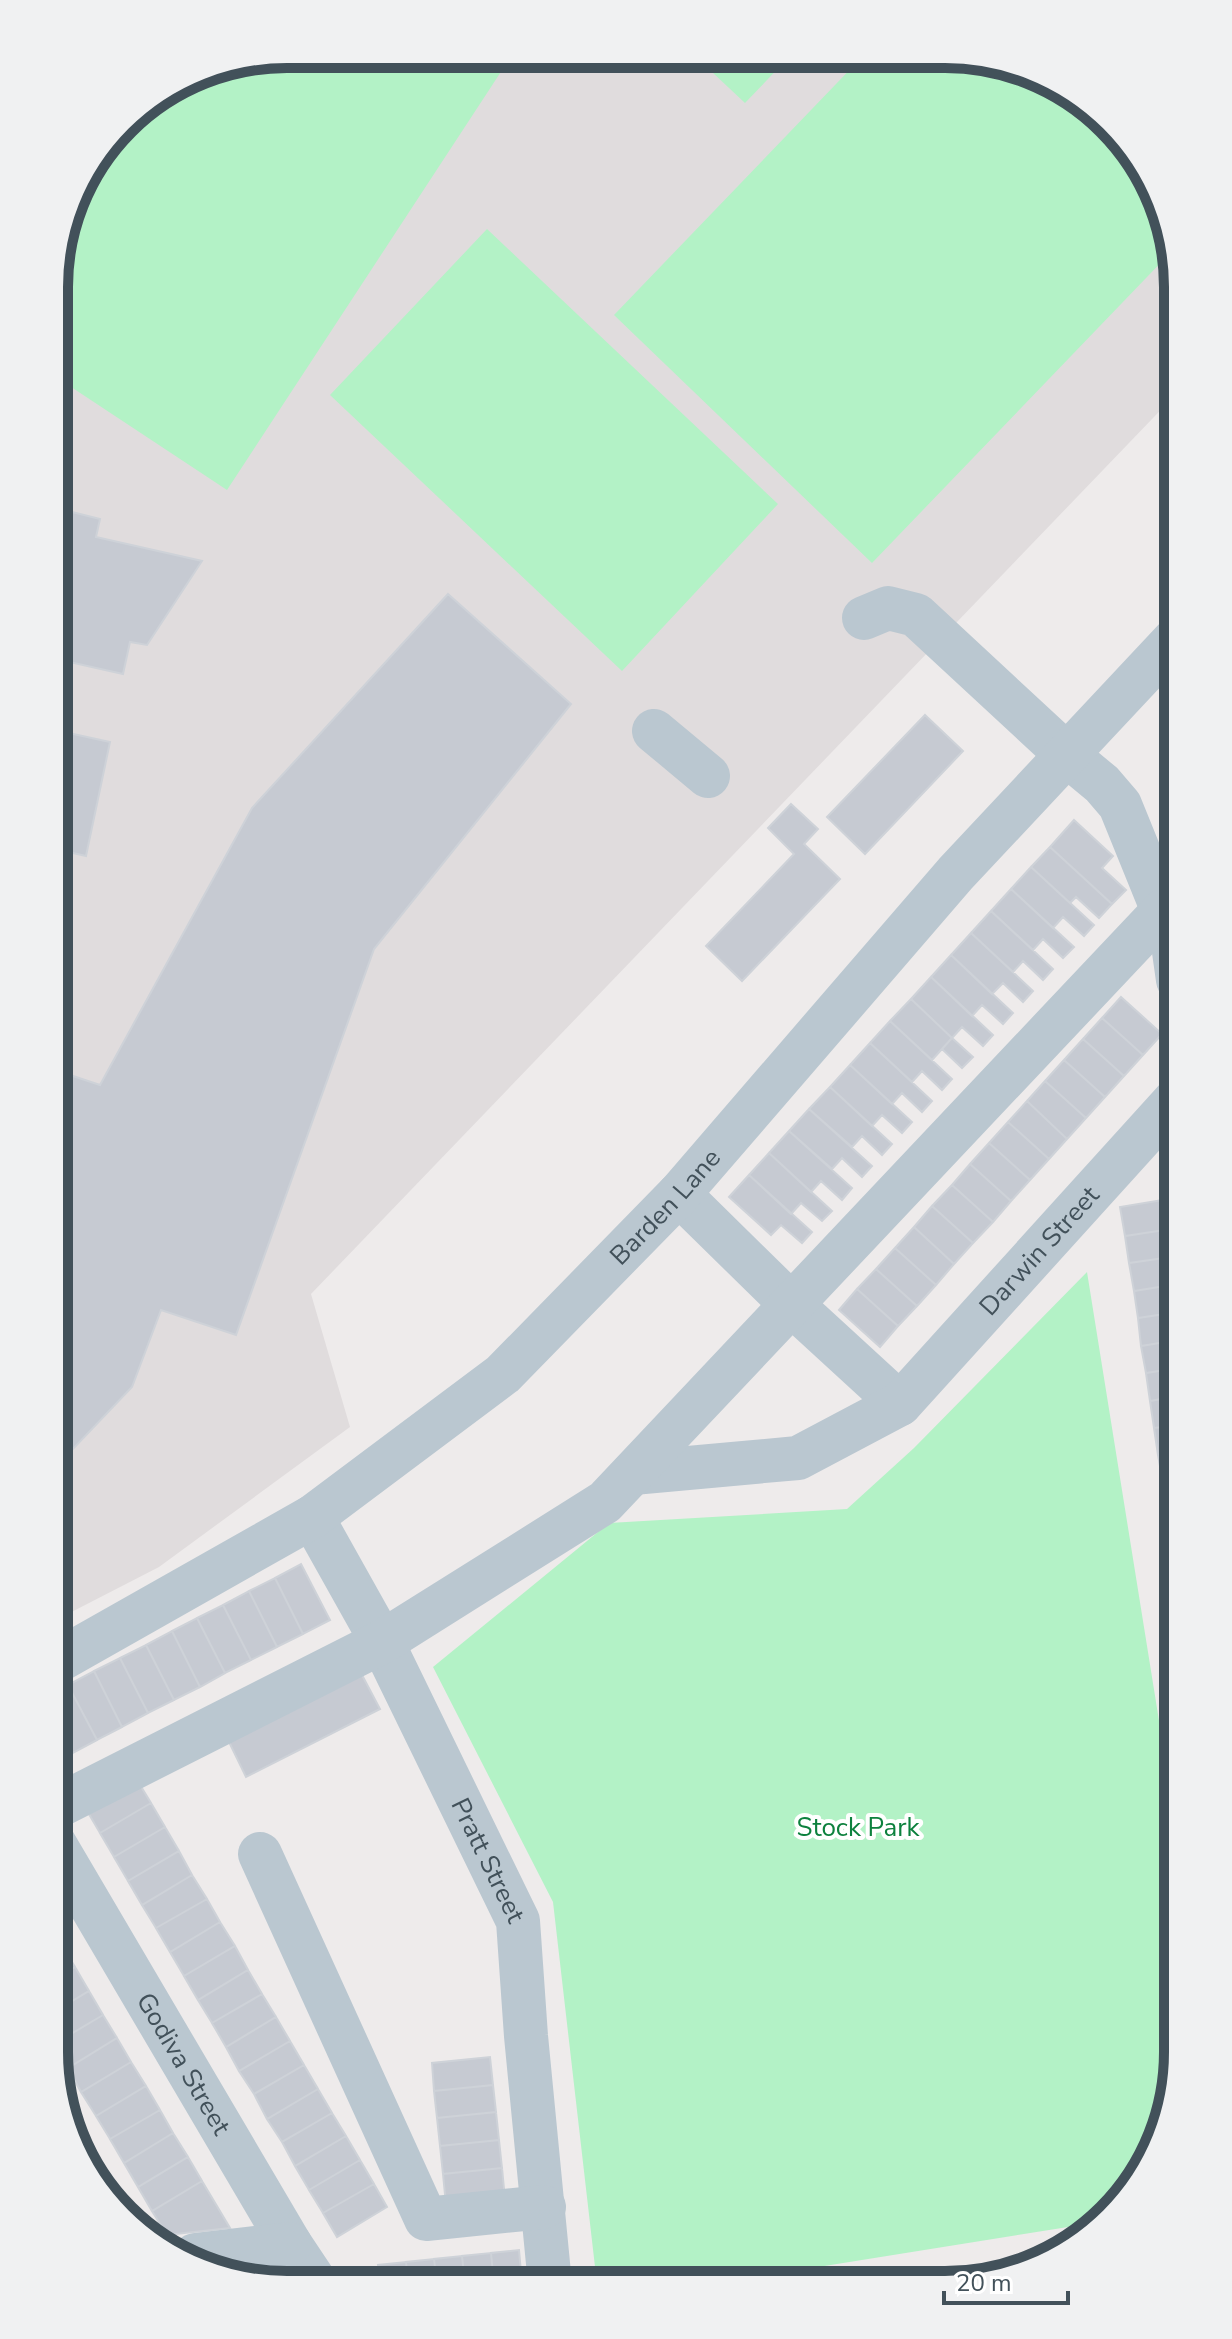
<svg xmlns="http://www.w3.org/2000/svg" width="1232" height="2339" font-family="'Nunito Sans',sans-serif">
  <rect width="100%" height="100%" fill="#eeebeb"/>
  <path fill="#e0dcdd" d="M287,54L990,58L1099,112L1166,213L1178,287V392L311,1294L350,1427L159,1567L54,1621L56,257L78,184L133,112L198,72Z"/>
  <path fill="#b3f2c6" d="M287,54L512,55L227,490L56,377V257L78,184L133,112L198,72Z
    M696,57H789L745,103Z
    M861,58H990L1099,112L1166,213L1172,251L872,563L614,315Z
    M487,229L778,504L622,671L330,395Z
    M1087,1272L1169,1783H1178L1177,2068L1130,2194L1087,2224L712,2284H597L553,1902L433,1667L609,1523L847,1509L914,1448Z"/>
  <path fill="#c6cad2" stroke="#ced2d8" stroke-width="2" d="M68,511L100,519L96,537L202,561L147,645L130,642L123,674L56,659V527L64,529Z
    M448,594L571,704L374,949L236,1335L161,1310L132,1387L72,1450L55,1424V1070L100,1085L252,808Z
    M925,715L963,751L865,854L827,817Z
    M55,730L110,742L86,856L55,849Z
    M791,804L818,829L804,844L840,879L742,981L706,946L794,854L768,828Z
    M1074,820L1113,856L1102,868L1126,890L1112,904L1050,847Z
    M1050,847L1112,904L1099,918L1076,897L1070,903L1031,867Z
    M1031,867L1094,925L1084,936L1063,917L1053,928L1011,889Z
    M1011,889L1074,947L1063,958L1043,939L1033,950L991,911Z
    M991,911L1053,969L1043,980L1023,961L1013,972L971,933Z
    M971,933L1033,991L1023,1002L1003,983L992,994L951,955Z
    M951,955L1013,1013L1003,1024L982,1005L972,1016L931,977Z
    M931,977L993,1035L983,1046L962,1027L952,1038L911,999Z
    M1121,997L1162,1034L1143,1055L1102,1018Z
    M911,999L952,1038L932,1060L890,1021Z
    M1102,1018L1143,1055L1124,1076L1083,1039Z
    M890,1021L952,1079L942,1090L922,1071L912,1082L870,1043Z
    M952,1038L973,1057L962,1068L942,1049Z
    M1083,1039L1124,1076L1105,1097L1064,1060Z
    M870,1043L932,1101L922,1112L902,1093L892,1104L850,1065Z
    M1064,1060L1105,1097L1086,1118L1045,1081Z
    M850,1065L912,1122L902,1133L882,1115L872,1126L830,1087Z
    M1045,1081L1086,1118L1067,1139L1027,1101Z
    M830,1087L892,1144L882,1155L862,1136L852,1147L809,1109Z
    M1027,1101L1067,1139L1049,1159L1008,1122Z
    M809,1109L872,1166L862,1177L842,1158L832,1169L789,1131Z
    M1008,1122L1049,1159L1030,1180L989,1143Z
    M789,1131L852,1188L842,1200L821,1181L811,1192L769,1153Z
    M989,1143L1030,1180L1011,1201L970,1164Z
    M769,1153L832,1211L822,1221L801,1203L791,1214L749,1175Z
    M970,1164L1011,1201L993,1222L952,1185Z
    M749,1175L812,1232L802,1243L781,1225L771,1235L729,1197Z
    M952,1185L993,1222L973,1243L932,1206Z
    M1175,1198L1178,1228L1125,1236L1120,1207Z
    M932,1206L973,1243L954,1264L914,1227Z
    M914,1227L954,1264L936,1285L895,1248Z
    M1178,1228V1256L1129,1263L1125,1236Z
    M895,1248L936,1285L917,1306L876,1269Z
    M1178,1256V1284L1134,1291L1129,1263Z
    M876,1269L917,1306L898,1326L857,1289Z
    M1178,1284V1312L1138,1318L1134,1291Z
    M857,1289L898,1326L880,1347L839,1310Z
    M1178,1312V1340L1141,1346L1138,1318Z
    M1178,1340V1368L1146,1373L1141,1346Z
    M1178,1368V1396L1150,1401L1146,1373Z
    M1178,1396V1425L1154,1428L1150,1401Z
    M1178,1425V1453L1158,1455L1154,1428Z
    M1178,1453V1481L1163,1483L1158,1455Z
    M1178,1481V1509L1167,1511L1163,1483Z
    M1178,1509V1537L1171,1538L1167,1511Z
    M301,1564L330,1620L303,1634L275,1578Z
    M275,1578L303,1634L277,1647L249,1591Z
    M249,1591L277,1647L251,1660L223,1605Z
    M223,1605L251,1660L225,1673L197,1618Z
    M197,1618L225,1673L200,1687L172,1631Z
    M172,1631L200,1687L174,1700L146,1645Z
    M146,1645L174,1700L148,1713L120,1658Z
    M120,1658L148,1713L122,1727L94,1671Z
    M94,1671L122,1727L97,1740L68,1685Z
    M362,1675L380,1709L246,1777L229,1742Z
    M68,1685L97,1740L71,1754L54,1721V1692Z
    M54,1721L71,1754L54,1762Z
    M137,1780L151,1803L100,1833L86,1809Z
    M151,1803L165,1827L114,1857L100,1833Z
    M165,1827L179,1851L128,1881L114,1857Z
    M179,1851L192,1875L142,1905L128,1881Z
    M192,1875L207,1899L156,1928L142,1905Z
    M207,1899L220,1922L170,1952L156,1928Z
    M220,1922L235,1946L184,1976L170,1952Z
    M61,1944L75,1967L54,1980V1948Z
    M235,1946L248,1970L198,2000L184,1976Z
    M75,1967L89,1991L54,2012V1980Z
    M248,1970L262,1994L212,2023L198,2000Z
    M89,1991L103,2015L54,2044V2012Z
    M262,1994L276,2017L226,2047L212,2023Z
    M103,2015L117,2038L68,2068L54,2044Z
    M276,2017L290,2041L239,2071L226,2047Z
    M117,2038L131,2062L81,2092L68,2068Z
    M290,2041L304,2065L254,2094L239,2071Z
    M490,2057L493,2085L434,2091L432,2063Z
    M131,2062L146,2086L96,2116L81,2092Z
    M304,2065L318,2089L267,2119L254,2094Z
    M493,2085L496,2112L437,2118L434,2091Z
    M146,2086L160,2110L110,2139L96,2116Z
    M318,2089L332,2113L282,2142L267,2119Z
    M160,2110L173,2133L124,2163L110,2139Z
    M496,2112L499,2140L440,2146L437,2118Z
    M332,2113L346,2136L295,2166L282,2142Z
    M173,2133L188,2157L138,2187L124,2163Z
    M346,2136L360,2160L309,2190L295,2166Z
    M499,2140L502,2168L443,2174L440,2146Z
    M188,2157L202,2181L152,2211L138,2187Z
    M360,2160L374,2184L323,2213L309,2190Z
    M502,2168L505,2199L446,2205L443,2174Z
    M202,2181L230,2228L167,2235L152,2211Z
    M374,2184L387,2207L337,2237L323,2213Z
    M519,2250L522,2284H494L491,2253Z
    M491,2253L494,2284H465L462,2256Z
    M462,2256L465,2284L437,2283L434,2259Z
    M434,2259L437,2283H408L406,2262Z
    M406,2262L408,2283H379L378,2265Z"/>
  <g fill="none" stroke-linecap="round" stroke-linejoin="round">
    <g stroke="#bac7d0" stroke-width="44">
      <path d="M864,618L888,608L916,615L1067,755L1102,784L1120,805L1163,911L1170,923L1178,980"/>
      <path d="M654,731L708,776"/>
      <path d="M679,1194L791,1304L900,1404"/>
      <path id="s1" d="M633,1473L798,1458L900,1404L1178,1097"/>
      <path id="s2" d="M312,1517L382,1642L518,1921L526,2036L550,2284"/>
      <path id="s3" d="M54,1663L312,1517L503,1374L679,1194L956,873L1178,636"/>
      <path d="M54,1808L382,1642L605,1502L1163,911"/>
      <path id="s4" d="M54,1843L290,2244L316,2283"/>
      <path d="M260,1854L426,2219L544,2207"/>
      <path d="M195,2255L290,2244"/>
    </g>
  </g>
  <g text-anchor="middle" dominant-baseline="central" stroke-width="8" stroke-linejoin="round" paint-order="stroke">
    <g font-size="26" fill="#42515a" stroke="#fff">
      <text stroke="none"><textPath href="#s3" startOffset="768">Barden Lane</textPath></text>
      <text stroke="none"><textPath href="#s1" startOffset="488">Darwin Street</textPath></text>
      <text stroke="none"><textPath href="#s2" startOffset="386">Pratt Street</textPath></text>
      <text stroke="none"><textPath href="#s4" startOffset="256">Godiva Street</textPath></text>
    </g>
    <g font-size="26" fill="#0d813e" stroke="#fff">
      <text x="858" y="1827">Stock Park</text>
    </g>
  </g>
  <path d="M0 0H1232V2339H0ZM287 68H945A219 219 0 0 1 1164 287V2052A219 219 0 0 1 945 2271H287A219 219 0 0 1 68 2052V287A219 219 0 0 1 287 68Z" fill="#f0f1f2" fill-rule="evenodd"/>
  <path fill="none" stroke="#42515a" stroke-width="10" d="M287 68H945A219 219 0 0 1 1164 287V2052A219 219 0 0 1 945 2271H287A219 219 0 0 1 68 2052V287A219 219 0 0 1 287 68Z"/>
  <path d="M944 2291v12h124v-12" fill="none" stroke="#42515a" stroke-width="4"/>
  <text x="956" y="2291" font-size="24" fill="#42515a" stroke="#ffffff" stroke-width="6" paint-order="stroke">20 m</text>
</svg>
